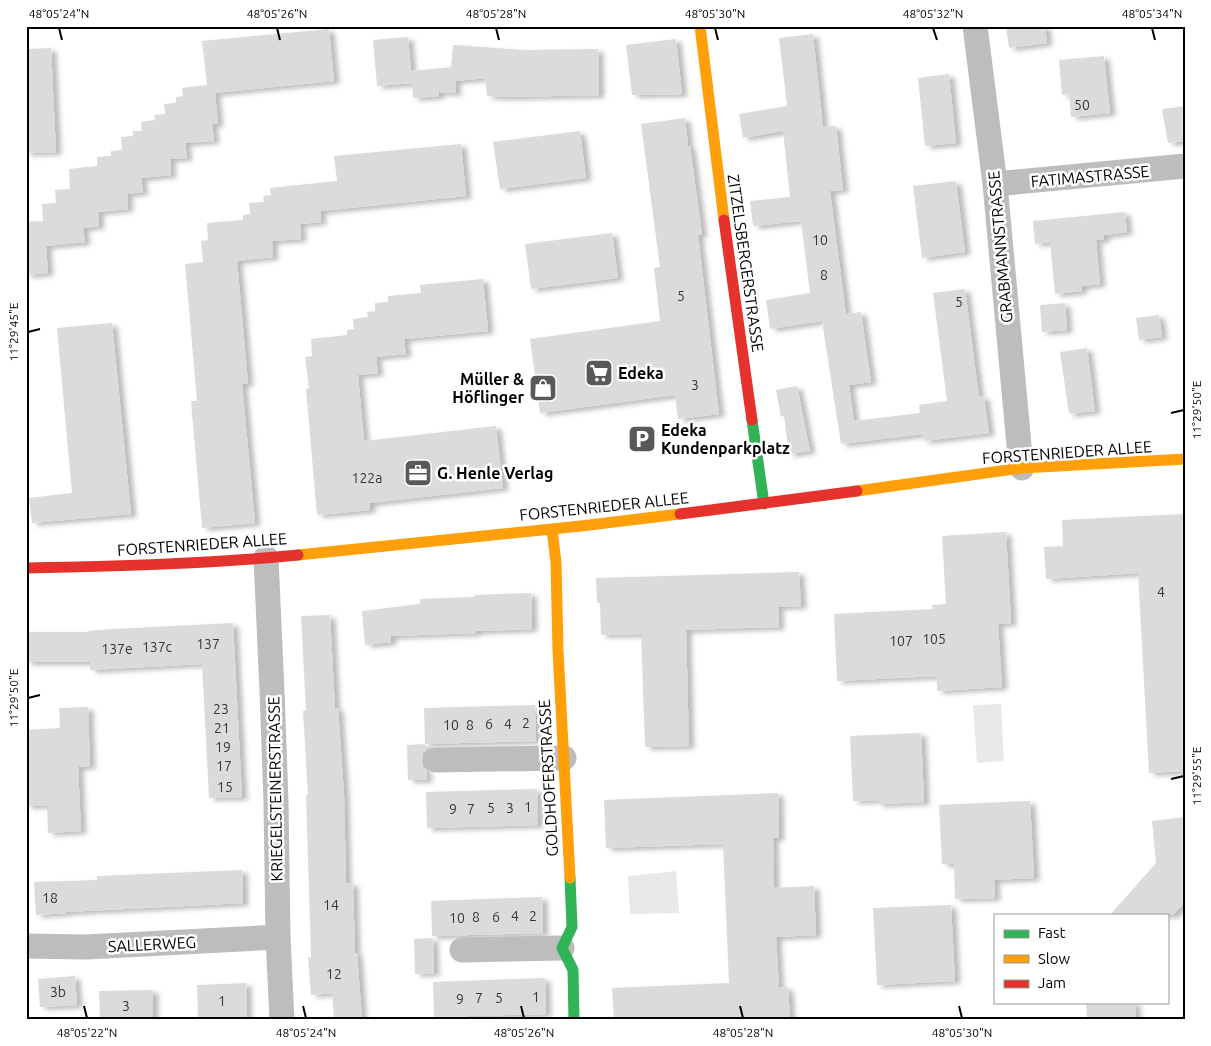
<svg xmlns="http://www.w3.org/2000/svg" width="1211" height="1046" font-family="Ubuntu,sans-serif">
  <defs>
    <filter id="shadow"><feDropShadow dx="5.5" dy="3" stdDeviation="2.5" flood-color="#0004"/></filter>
  </defs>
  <rect width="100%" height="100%" fill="#fff"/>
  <path fill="#e8e8e8" d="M1001,704L1004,761L977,763L973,705Z
    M676,871L679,913L630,914L628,876Z"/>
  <path fill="#dbdbdb" filter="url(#shadow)" d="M1006,26H1045L1047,43L1009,48Z
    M329,29L334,81L215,93L218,124H212L214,141L185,143L187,158L170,159L171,175L141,178L143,192L127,194L128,209L98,212L99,226L83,228L85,242L46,246L48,273L26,275V222L43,221L42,204L56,203L55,190L70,189L69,169L97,166V157L111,156V151L122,150L121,137L133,136V131H142L141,122L155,120L154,115L165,114L164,104L176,103V97L183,96L182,88L207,85L202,41Z
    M813,34L823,127L836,126L843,190L830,191L846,314L861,312L871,382L849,385L854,421L920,413L919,405L947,401L933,293L965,289L979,397L984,396L989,433L924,441L923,434L841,444L822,321L770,329L766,300L810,293L801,221L753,226L750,201L790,197L783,131L743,138L739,114L787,106L779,38Z
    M408,37L411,71L451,67L453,45L524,50L598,49L599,95L505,97L487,96L485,78L455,81L456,93L439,92V96L413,98L412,83L377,86L373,40Z
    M676,39L682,94L632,95L626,45Z
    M51,48L56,152L26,153V49Z
    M1104,56L1110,113L1071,117L1069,94L1062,95L1059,60Z
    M949,74L956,143L925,146L918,78Z
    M1185,106V141L1168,143L1162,109Z
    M685,118L688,146H690L702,234L698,235L719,414L678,419L675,395L540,413L530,339L660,321L654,268L660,267L641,124Z
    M580,131L586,178L500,189L493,142Z
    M461,144L466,196L320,211L321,222L300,224L301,239L272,241L273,257L237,261L248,383L242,384L255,523L202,528L191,401H197L185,264L203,262L201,241L208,240L207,223L243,220V215L250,214L249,203L264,202L263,196L271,195L270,188L337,181L334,156Z
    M956,181L965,252L922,258L913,186Z
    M1125,212L1127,232L1104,235V240H1096L1100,284L1082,286V291L1055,294L1050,242L1035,244L1033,221Z
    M612,233L618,278L531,289L525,244Z
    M483,279L488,331L404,339L406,354L376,357L378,373L358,375L364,441L496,426L503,488L370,503V510L317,515L306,389L309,388L305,357L312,356L311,339L347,335V330L354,329L353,319L368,317L367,312L375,311V303L388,302V296L421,293L420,285Z
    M1065,303L1067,330L1042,332L1040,305Z
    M1159,315L1162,337L1139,340L1136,318Z
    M112,323L131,514L32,523L29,498L72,493L57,328Z
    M1087,348L1095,411L1069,414L1060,352Z
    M797,386L810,451L789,454L784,416L781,417L776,390Z
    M1185,514V771L1149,773L1138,573L1046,579L1044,547L1063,546L1062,520Z
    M1006,532L1011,623L998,624L1002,687L937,691V676L837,681L834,614L933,609L932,605L946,604L942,536Z
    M799,572L801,606L778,607L779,627L686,630L689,746L645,747L641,634L601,635L600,603H597L596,578Z
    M531,593L532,629L476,631V633L391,636V642L365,645L362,611L420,604V599L475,597V595Z
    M330,615L335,709L338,708L344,795L346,883H353L355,953H357L362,1020H334L332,993L311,995L308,957H311L306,795H308L303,711L306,710L301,616Z
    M233,623L242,797L209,798L202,664L90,670V662H26V632H88V631L114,629Z
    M535,705L536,741L425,744L424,708Z
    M88,707L90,766L78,767L81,831L48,833L47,805L26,806V730L60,728L59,708Z
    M921,733L924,802L878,804V800L853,801L850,736Z
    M425,744L426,751L423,753L422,761L423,767L426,770L427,780H408L407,745Z
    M537,789L538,825L427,828L426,792Z
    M778,793L779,838H773L774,888L814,886L816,935L776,937L779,988L788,987L790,1020H614L612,988L729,983L723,844L606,848L604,800Z
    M1030,801L1034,878L994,880L995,898L955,899L954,864H942L939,805Z
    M1185,817V902L1173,915H1110L1156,863L1152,821Z
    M242,870L243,903L66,912V913L36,915L34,882L97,880V876Z
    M542,897L543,933L432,936L431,901Z
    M951,905L955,981L877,985L873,908Z
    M433,938L434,973L415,974L414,939Z
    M75,976L77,1005L40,1007L38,979Z
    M545,978L546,1014L434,1017L433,982Z
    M246,983L247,1020H218V1017L198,1018L197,985Z
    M153,990V1020H100L99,991Z
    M1086,1002H1135L1136,1020H1087Z"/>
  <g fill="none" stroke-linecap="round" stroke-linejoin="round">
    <path stroke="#bdbdbd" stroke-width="25" d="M975,26L995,184L1019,445L1022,468
      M995,184L1185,166
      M266,558L272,691L276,802L278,937L282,1020
      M436,760L564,758
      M26,946L86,947L278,937
      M462,950L562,948"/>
    <path stroke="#30b455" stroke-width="11" d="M752,420L764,504
      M570,878L572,927L562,948L573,970L574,1020"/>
    <path stroke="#ff9f0a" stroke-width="11" d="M700,26L724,220
      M857,491L1022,468L1185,459
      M552,529L556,563L558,650L570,878
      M298,555L581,526L680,514"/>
    <path stroke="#e5322d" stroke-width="11" d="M724,220L752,420
      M680,514L857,491
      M26,568C117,566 208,564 298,555"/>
  </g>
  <path fill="none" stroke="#000" stroke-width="2" d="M59,28L62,40M277,28L280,40M496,28L499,40M715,28L718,40M933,28L937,40M1152,28L1155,40M28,332L40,329M1171,413L1184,410M28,698L40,695M1171,779L1184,776M84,1006L87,1018M303,1006L306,1018M521,1006L524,1018M740,1006L743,1018M959,1006L962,1018"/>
  <defs>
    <symbol id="supermarket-square" viewBox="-11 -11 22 22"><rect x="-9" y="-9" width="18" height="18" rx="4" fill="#595959" stroke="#fff"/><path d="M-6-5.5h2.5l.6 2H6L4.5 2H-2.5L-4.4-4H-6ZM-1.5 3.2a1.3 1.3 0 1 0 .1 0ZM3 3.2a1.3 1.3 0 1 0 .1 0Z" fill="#fff"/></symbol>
    <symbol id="shop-square" viewBox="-11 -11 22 22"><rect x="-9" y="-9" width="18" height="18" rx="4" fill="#595959" stroke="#fff"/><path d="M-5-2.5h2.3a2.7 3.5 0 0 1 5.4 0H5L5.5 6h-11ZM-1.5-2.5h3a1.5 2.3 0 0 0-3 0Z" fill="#fff"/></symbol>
    <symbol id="parking-square" viewBox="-11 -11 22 22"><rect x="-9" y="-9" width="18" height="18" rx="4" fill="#595959" stroke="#fff"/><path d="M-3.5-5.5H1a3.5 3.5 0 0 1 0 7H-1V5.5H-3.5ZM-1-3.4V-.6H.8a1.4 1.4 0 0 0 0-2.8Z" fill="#fff"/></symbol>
    <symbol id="office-square" viewBox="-11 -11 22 22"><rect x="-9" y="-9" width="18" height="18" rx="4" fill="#595959" stroke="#fff"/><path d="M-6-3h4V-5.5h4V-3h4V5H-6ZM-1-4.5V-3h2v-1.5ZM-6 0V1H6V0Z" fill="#fff"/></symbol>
  </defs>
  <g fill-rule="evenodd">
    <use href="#supermarket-square" x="583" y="357" width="32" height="32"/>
    <use href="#shop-square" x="527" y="372" width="32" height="32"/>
    <use href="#parking-square" x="626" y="423" width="32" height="32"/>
    <use href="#office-square" x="402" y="457" width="32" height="32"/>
  </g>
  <g text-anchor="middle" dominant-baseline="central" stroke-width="5" stroke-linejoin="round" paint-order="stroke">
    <g font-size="14" fill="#373737">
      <text x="1082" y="105">50</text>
      <text x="820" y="240">10</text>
      <text x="824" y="275">8</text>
      <text x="681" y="296">5</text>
      <text x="959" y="302">5</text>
      <text x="695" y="385">3</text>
      <text x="367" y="478">122a</text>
      <text x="1161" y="592">4</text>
      <text x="934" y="639">105</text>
      <text x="901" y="641">107</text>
      <text x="208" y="644">137</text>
      <text x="157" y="647">137c</text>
      <text x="117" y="649">137e</text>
      <text x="221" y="709">23</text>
      <text x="526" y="723">2</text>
      <text x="489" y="724">6</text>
      <text x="508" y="724">4</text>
      <text x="451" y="725">10</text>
      <text x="470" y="725">8</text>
      <text x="222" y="728">21</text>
      <text x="223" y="747">19</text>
      <text x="224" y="766">17</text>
      <text x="225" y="787">15</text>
      <text x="528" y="807">1</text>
      <text x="491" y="808">5</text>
      <text x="510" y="808">3</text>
      <text x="453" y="809">9</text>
      <text x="471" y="809">7</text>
      <text x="50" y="898">18</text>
      <text x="331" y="905">14</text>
      <text x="515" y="916">4</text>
      <text x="533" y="916">2</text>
      <text x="476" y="917">8</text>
      <text x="496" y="917">6</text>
      <text x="457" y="918">10</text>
      <text x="334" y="974">12</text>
      <text x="58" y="992">3b</text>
      <text x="536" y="997">1</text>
      <text x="479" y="998">7</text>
      <text x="499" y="998">5</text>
      <text x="460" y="999">9</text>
      <text x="222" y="1001">1</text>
      <text x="126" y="1006">3</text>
    </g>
    <g font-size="16" fill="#000" stroke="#fff">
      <text transform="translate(1090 176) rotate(-5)">FATIMASTRASSE</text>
      <text transform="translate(1000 247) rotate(-95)">GRABMANNSTRASSE</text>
      <text transform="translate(746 263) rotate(82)">ZITZELSBERGERSTRASSE</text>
      <text transform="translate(1067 452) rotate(-4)">FORSTENRIEDER ALLEE</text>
      <text transform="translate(604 506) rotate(-6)">FORSTENRIEDER ALLEE</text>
      <text transform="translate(202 544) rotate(-4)">FORSTENRIEDER ALLEE</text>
      <text transform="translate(548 778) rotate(-93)">GOLDHOFERSTRASSE</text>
      <text transform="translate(275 789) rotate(-91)">KRIEGELSTEINERSTRASSE</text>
      <text transform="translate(152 944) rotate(-3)">SALLERWEG</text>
    </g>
    <g font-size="16" font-weight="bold" fill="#000" stroke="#fff" text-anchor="start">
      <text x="618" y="373">Edeka</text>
      <text x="524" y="379" text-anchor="end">Müller &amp;<tspan x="524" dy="18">Höflinger</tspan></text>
      <text x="661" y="430">Edeka<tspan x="661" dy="18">Kundenparkplatz</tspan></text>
      <text x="437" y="473">G. Henle Verlag</text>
    </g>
  </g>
  <rect width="1211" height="1046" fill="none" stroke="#ffffff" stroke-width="55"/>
  <rect x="994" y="914" width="175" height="90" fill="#ffffff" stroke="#999999"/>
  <rect x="1004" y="930" width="25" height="8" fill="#30b455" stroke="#999999"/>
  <text x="1038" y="938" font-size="15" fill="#000000">Fast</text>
  <rect x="1004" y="955" width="25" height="8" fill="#ff9f0a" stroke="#999999"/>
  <text x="1038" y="964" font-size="15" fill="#000000">Slow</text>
  <rect x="1004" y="980" width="25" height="8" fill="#e5322d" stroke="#999999"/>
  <text x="1038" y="988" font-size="15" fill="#000000">Jam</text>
  <rect x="28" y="28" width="1156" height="990" fill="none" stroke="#000" stroke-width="2"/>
  <g font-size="12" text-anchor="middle" fill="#000">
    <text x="59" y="18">48°05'24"N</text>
    <text x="277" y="18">48°05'26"N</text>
    <text x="496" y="18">48°05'28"N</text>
    <text x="715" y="18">48°05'30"N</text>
    <text x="933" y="18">48°05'32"N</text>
    <text x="1152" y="18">48°05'34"N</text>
    <text transform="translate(14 332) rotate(-90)" y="4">11°29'45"E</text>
    <text transform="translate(1197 410) rotate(-90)" y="4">11°29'50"E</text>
    <text transform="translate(14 698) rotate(-90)" y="4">11°29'50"E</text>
    <text transform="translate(1197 776) rotate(-90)" y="4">11°29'55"E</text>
    <text x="87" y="1037">48°05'22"N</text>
    <text x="306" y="1037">48°05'24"N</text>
    <text x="524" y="1037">48°05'26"N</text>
    <text x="743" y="1037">48°05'28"N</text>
    <text x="962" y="1037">48°05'30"N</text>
  </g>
</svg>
